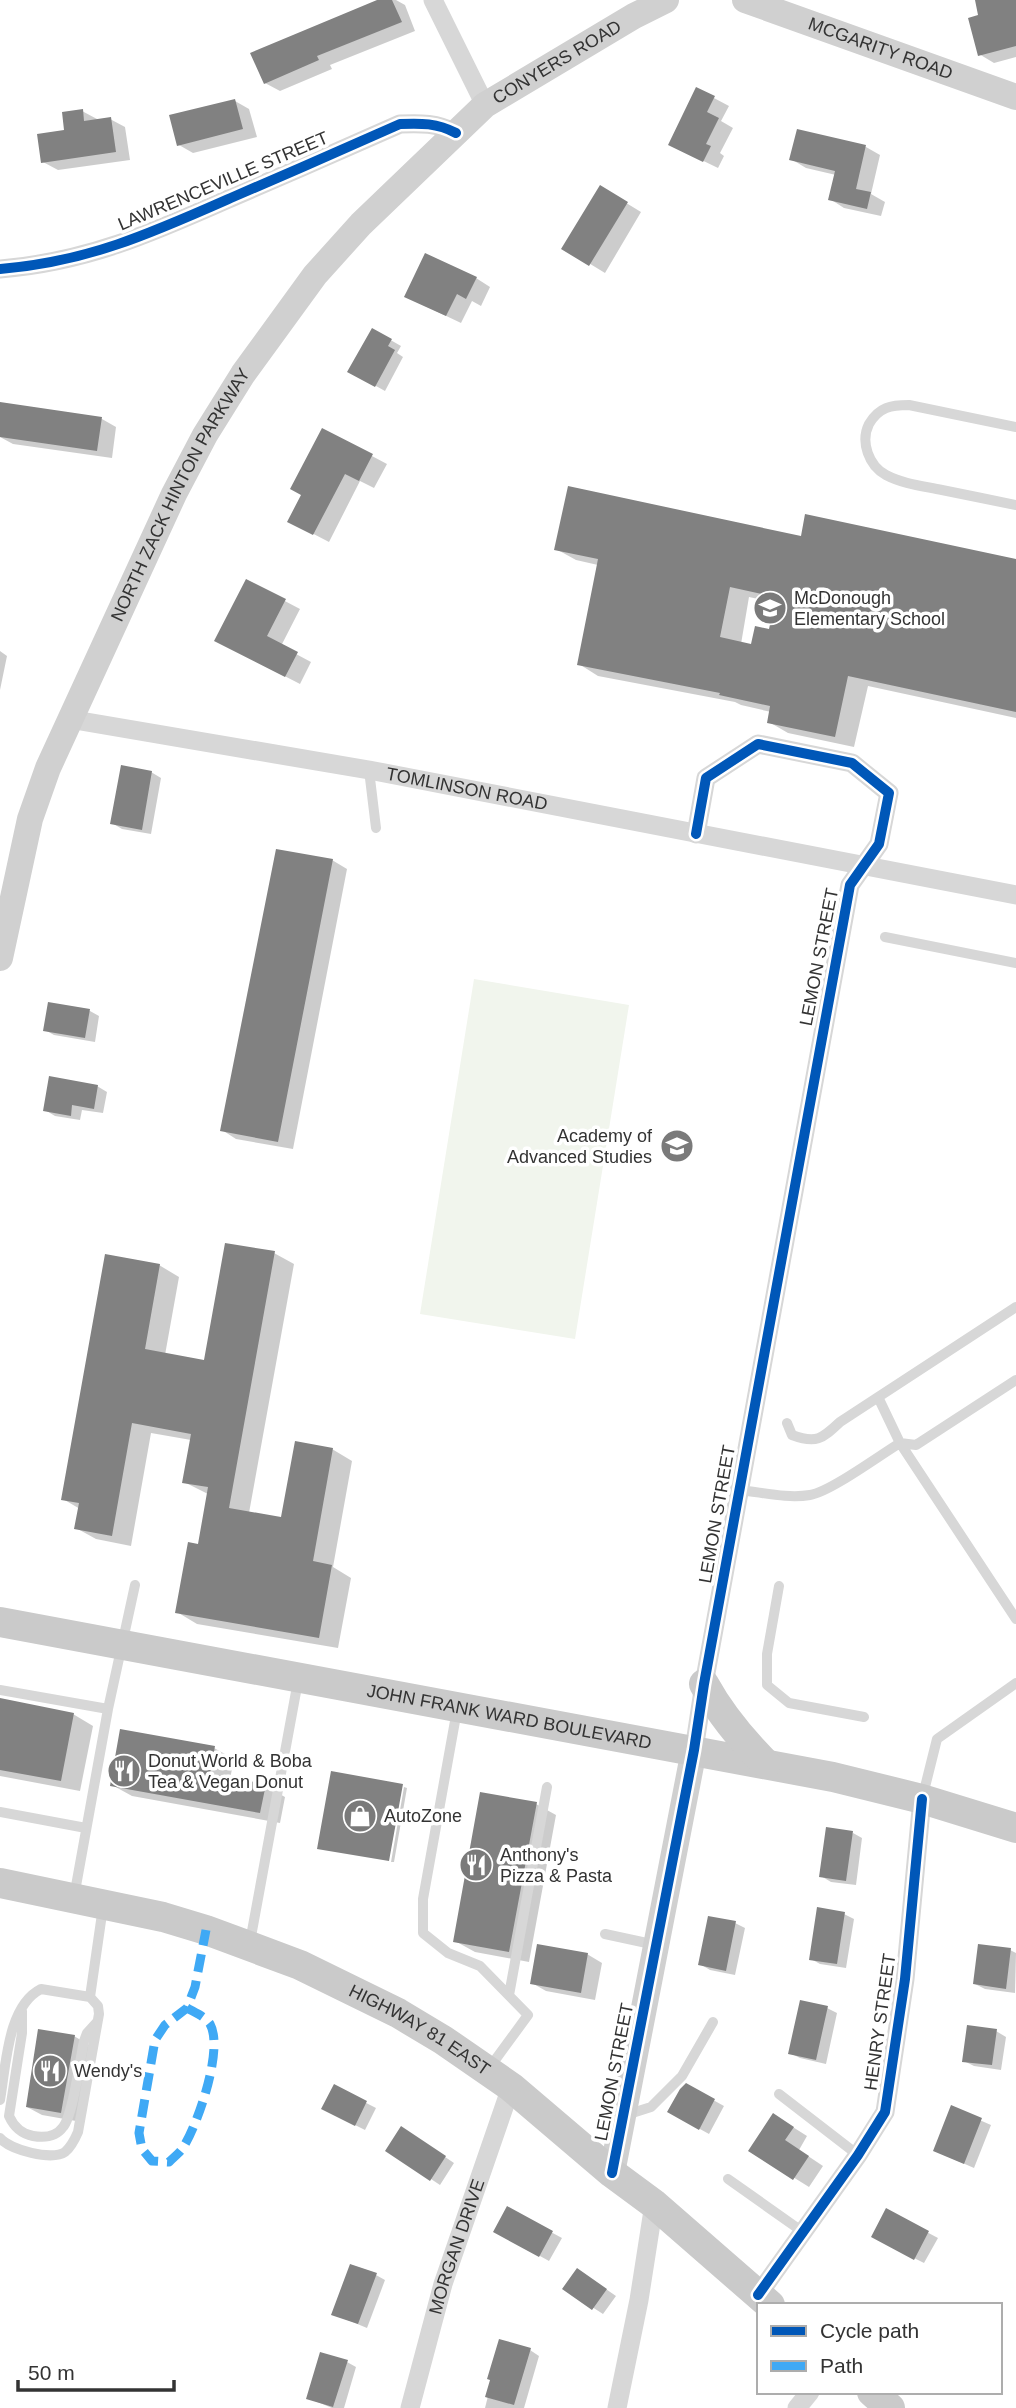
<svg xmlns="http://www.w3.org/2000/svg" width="1016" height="2408" font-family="Helvetica,sans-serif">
  <rect width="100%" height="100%" fill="#fff"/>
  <path fill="#f1f5ed" d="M474,979L629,1005L575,1339L420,1314Z"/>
  <path fill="#0003" fill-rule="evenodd" d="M382,0H396L405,5L415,31L330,65L332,69L280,91L265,83Z
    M976,0H1016V57L994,63L979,54L980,16Z
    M697,89L729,106L721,121L733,128L720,153L724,156L718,168L685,152Z
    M235,101L249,109L257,137L193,153L179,145Z
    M82,111L97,119H110L125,127L130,160L58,170L43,162Z
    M798,131L866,147L880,155L871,194L885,202L881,216L844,208L830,199L836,175L806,168L791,159Z
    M600,187L641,212L605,273L564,248Z
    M476,278L490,287L481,306L472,301L461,323L421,304Z
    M373,330L401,346L397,353L403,357L385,391L349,371Z
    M102,419L116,427L112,458L13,444L0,437V422Z
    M323,430L387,464L374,488L360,481L329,542L304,529L303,495Z
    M802,538L1016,561V718L868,686L854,747L788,733L769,722L771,712L741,705L735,702L598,676L579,664L598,565L576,560L556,549ZM749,597L777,603L771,631L752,646L741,644Z
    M247,581L300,609L281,646L311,662L300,684L230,648Z
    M0,651L7,656L0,690Z
    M151,772L161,778L151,834L122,829L112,823Z
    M332,860L347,869L293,1149L236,1139L222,1130Z
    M49,1004L90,1011L99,1016L95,1042L54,1035L45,1030Z
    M97,1086L107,1092L103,1113L82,1110L80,1120L55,1116L45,1110Z
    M274,1253L294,1264L249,1513L283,1519L332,1449L352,1461L333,1567L351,1578L338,1648L197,1624L177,1612L199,1546L208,1494L184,1482L191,1440L151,1433L131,1546L96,1539L76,1528L80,1509L63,1499L159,1265L179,1277L165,1355L206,1362Z
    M0,1700L73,1714L93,1726L80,1791L0,1776Z
    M214,1748L234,1759L230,1779L265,1786L285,1797L280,1823L132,1796L112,1785Z
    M404,1787L407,1788L394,1862H391Z
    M536,1804L556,1815L529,1962L475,1952L455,1941Z
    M853,1833L862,1838L856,1885L831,1882L821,1876Z
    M844,1914L854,1919L846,1968L820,1964L811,1959Z
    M735,1923L745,1928L735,1975L710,1970L700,1964Z
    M1010,1950L1016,1953L1015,1993L985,1989L975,1984Z
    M587,1954L602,1963L595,2000L546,1991L532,1983Z
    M827,2008L837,2013L826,2064L800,2058L790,2053Z
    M996,2031L1006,2037L1001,2070L974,2066L964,2061Z
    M74,2036L89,2045L76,2121L42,2115L27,2107Z
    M686,2085L724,2106L709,2134L669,2112Z
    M335,2087L376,2108L365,2130L333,2114Z
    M952,2108L991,2125L974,2168L935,2151Z
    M788,2124L807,2136L799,2150L823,2166L809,2187L751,2151Z
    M411,2134L454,2163L440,2185L431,2179Z
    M508,2209L562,2238L549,2261L495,2231Z
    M887,2211L938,2238L924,2263L882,2242Z
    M376,2275L385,2280L367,2328L333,2314Z
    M587,2276L616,2296L603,2314L564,2289Z
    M530,2350L539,2356L524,2408H485L492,2380Z
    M347,2362L356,2367L344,2408H332L308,2398Z"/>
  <path fill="#818181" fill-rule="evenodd" d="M377,0H392L402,22L317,56L319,60L264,84L250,53Z
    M975,0H1016V46L978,56L968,18L978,15Z
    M696,87L715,96L707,112L719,118L706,144L711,146L703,162L668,145Z
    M235,99L243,129L177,146L169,115Z
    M83,109L84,121L111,117L116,152L41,163L37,134L64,130L62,112Z
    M797,129L866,145L856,189L871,192L867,209L828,200L835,171L789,160Z
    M600,185L628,202L589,266L561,249Z
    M425,253L477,277L466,299L457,294L446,316L404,297Z
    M372,328L392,339L388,346L395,350L375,387L347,372Z
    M0,402L102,417L97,451L0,437Z
    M322,428L373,454L359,481L345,474L313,535L287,522L301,495L290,489Z
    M568,486L801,536L805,514L1016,559V712L848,676L835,737L767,723L770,706L719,695L720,693L577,665L598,559L554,550ZM730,587L776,597L769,629L755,626L751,644L720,637Z
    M246,579L286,599L267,636L298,652L285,677L214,641Z
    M121,765L152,771L142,830L110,824Z
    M276,849L333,859L278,1142L220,1131Z
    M48,1002L90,1009L85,1038L43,1031Z
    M49,1076L98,1085L94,1109L72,1105L71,1116L43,1111Z
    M225,1243L275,1251L229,1508L281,1517L295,1441L333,1448L313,1561L332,1565L319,1638L175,1613L188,1542L198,1544L208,1487L182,1483L191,1434L132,1423L112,1536L74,1529L79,1503L61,1500L105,1254L160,1264L145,1349L204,1360Z
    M0,1698L74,1713L61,1781L0,1770Z
    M120,1729L215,1746L210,1774L266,1784L260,1813L110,1786Z
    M331,1771L403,1784L389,1861L317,1849Z
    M480,1792L537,1802L509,1952L453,1942Z
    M826,1827L853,1831L846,1881L819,1877Z
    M817,1907L845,1912L837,1964L809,1960Z
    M708,1916L736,1921L726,1971L698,1965Z
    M537,1944L588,1953L581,1993L530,1984Z
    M978,1944L1011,1948L1006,1989L973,1984Z
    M800,2000L828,2006L816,2060L788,2054Z
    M967,2025L997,2029L992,2065L962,2062Z
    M38,2029L75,2035L61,2113L26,2107Z
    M686,2083L715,2099L699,2130L667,2112L680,2089Z
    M334,2084L367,2101L355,2126L321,2109Z
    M951,2105L982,2118L964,2164L933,2151Z
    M773,2113L794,2127L785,2140L809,2156L793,2180L748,2151Z
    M401,2126L446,2156L430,2181L385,2151Z
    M507,2206L553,2231L539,2257L493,2232Z
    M886,2208L929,2231L914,2260L871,2237Z
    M350,2264L377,2273L358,2324L331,2315Z
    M577,2268L607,2289L592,2310L562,2289Z
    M499,2339L531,2348L514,2405L485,2397L490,2380L487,2379Z
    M320,2352L348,2360L333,2407L306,2399Z"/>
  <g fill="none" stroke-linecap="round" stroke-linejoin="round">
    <path stroke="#d7d7d7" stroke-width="10" d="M1016,427L909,405C891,405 879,407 869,424C860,442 869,466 886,475C903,484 923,486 942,490C967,495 991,500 1016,505
      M369,770L376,828
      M885,937L1016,963
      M878,1397L900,1443L916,1445L1016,1380
      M787,1423L792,1435C816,1444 822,1439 840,1422L1016,1307
      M739,1490C761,1492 787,1499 810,1495C830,1492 880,1455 900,1443L1016,1619
      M779,1586L767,1654V1685L789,1703L864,1717
      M0,1690L108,1709
      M457,1710L423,1899V1933L448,1953L480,1966L528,2015L490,2067
      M923,1795L937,1739L1016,1683
      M0,1812L86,1828
      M74,1897L108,1709L135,1585
      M605,1934L656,1945
      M250,1942L298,1681
      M509,1995L547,1787
      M90,1997L103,1907
      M22,2011V2033L9,2116C14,2127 22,2134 33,2136C45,2138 56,2137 63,2127C73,2116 80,2059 84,2041L87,2033L97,2022
      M779,2094L858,2155
      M0,2100C6,2067 7,2006 41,1989L90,1997L98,2006L99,2014L78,2132C75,2139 71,2147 65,2152C52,2161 10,2150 0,2138
      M626,2115L651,2107L682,2076L713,2022
      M728,2179L803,2232"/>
    <g stroke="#d7d7d7" stroke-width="19">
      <path d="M433,0L485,105"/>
      <path d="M0,269C88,262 154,232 233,197C289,173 344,149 400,124C421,123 437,123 456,133"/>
      <path id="s1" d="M69,719L369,770L1016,895"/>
      <path d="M694,1750L704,1684L850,885L879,844L889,793L852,763L758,744L706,778L696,834"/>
      <path d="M758,2295L858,2155L885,2112L905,1979L922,1799"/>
      <path id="s2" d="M410,2408L443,2284L511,2087"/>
      <path d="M617,2408L639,2300L654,2204"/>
      <path d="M797,2408L810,2392"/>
    </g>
    <g stroke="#d0d0d0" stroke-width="26">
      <path id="s3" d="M745,0L1016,97"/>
      <path id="s4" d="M0,958L30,819L48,768L174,494L205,435L243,374L315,275L361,224L485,105L634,16L666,0"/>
      <path d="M612,2173L694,1750"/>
    </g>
    <g stroke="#cacaca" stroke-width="30">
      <path id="s5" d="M0,1622L833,1777L922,1799L1016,1828"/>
      <path d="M704,1684C721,1715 741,1739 766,1764"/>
      <path id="s6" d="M0,1883L163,1917L206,1930L300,1965L398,2013L443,2040L511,2087L612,2173L654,2204L770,2305"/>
      <path d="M872,2392L890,2408"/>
    </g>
    <path stroke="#3fa9f5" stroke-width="9" stroke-dasharray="18 9" stroke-linecap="butt" d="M187,2008C196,2013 204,2016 210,2024C224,2049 198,2123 184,2146C181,2152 174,2157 169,2162L152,2161L142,2149L139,2133L155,2040L165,2025L187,2008L195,1987L206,1930"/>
    <defs>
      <path id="cycleway" d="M0,269C88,262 154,232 233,197C289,173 344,149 400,124C421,123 437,123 456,133
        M612,2173L694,1750L704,1684L850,885L879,844L889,793L852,763L758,744L706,778L696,834
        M758,2295L858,2155L885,2112L905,1979L922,1799"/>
    </defs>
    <use href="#cycleway" stroke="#fff" stroke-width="15"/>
    <use href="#cycleway" stroke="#0057b8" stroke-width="10"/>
  </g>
  <defs>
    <symbol id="school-disc" viewBox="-11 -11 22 22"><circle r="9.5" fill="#7a7a7a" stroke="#fff"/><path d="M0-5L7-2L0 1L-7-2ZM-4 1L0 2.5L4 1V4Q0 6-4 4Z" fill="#fff"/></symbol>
    <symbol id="restaurant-disc" viewBox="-11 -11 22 22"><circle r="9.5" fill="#7a7a7a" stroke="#fff"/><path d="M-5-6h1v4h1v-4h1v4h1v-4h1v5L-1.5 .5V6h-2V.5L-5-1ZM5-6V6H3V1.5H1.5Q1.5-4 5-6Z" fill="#fff"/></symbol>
    <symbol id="shop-disc" viewBox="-11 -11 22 22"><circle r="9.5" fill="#7a7a7a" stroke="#fff"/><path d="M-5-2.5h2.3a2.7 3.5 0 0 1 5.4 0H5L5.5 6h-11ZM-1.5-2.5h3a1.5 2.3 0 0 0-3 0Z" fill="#fff"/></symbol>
  </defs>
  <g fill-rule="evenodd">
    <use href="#school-disc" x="751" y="589" width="38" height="38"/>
    <use href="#school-disc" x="658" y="1127" width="38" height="38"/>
    <use href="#restaurant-disc" x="105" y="1752" width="38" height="38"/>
    <use href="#shop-disc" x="341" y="1797" width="38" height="38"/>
    <use href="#restaurant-disc" x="457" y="1846" width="38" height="38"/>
    <use href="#restaurant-disc" x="31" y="2052" width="38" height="38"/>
  </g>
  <g text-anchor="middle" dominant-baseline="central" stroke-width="7" stroke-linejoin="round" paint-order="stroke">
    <g font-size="18" fill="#333" stroke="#fff">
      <text stroke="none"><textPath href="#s3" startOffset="144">MCGARITY ROAD</textPath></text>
      <text stroke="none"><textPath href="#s4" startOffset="1083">CONYERS ROAD</textPath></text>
      <text transform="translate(223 181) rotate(-23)">LAWRENCEVILLE STREET</text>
      <text stroke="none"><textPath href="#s4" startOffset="500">NORTH ZACK HINTON PARKWAY</textPath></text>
      <text stroke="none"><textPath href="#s1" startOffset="404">TOMLINSON ROAD</textPath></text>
      <text transform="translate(819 957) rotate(-79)">LEMON STREET</text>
      <text transform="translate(717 1514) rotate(-80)">LEMON STREET</text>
      <text stroke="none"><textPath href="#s5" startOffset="518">JOHN FRANK WARD BOULEVARD</textPath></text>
      <text transform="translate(880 2022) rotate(-82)">HENRY STREET</text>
      <text stroke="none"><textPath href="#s6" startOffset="448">HIGHWAY 81 EAST</textPath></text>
      <text transform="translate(614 2072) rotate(-79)">LEMON STREET</text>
      <text stroke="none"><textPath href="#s2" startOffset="168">MORGAN DRIVE</textPath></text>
    </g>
    <g font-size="18" fill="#333" stroke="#fff" text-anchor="start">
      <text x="794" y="598">McDonough<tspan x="794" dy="21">Elementary School</tspan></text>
      <text x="652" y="1136" text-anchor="end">Academy of<tspan x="652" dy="21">Advanced Studies</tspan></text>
      <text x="148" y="1761">Donut World &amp; Boba<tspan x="148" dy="21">Tea &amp; Vegan Donut</tspan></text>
      <text x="384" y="1816">AutoZone</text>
      <text x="500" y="1855">Anthony's<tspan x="500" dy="21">Pizza &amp; Pasta</tspan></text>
      <text x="74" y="2071">Wendy's</text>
    </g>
  </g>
  <rect x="757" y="2303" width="245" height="91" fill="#ffffff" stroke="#adadad" stroke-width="2"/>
  <rect x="771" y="2326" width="35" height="10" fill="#0057b8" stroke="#adadad" stroke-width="2"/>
  <text x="820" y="2338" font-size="21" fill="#333333">Cycle path</text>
  <rect x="771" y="2361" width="35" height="10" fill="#3fa9f5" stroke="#adadad" stroke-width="2"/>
  <text x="820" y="2373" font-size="21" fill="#333333">Path</text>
  <path d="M18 2380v10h156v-10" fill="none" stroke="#333333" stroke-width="3.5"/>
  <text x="28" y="2380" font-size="21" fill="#333333" stroke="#ffffff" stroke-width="5" paint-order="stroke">50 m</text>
</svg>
